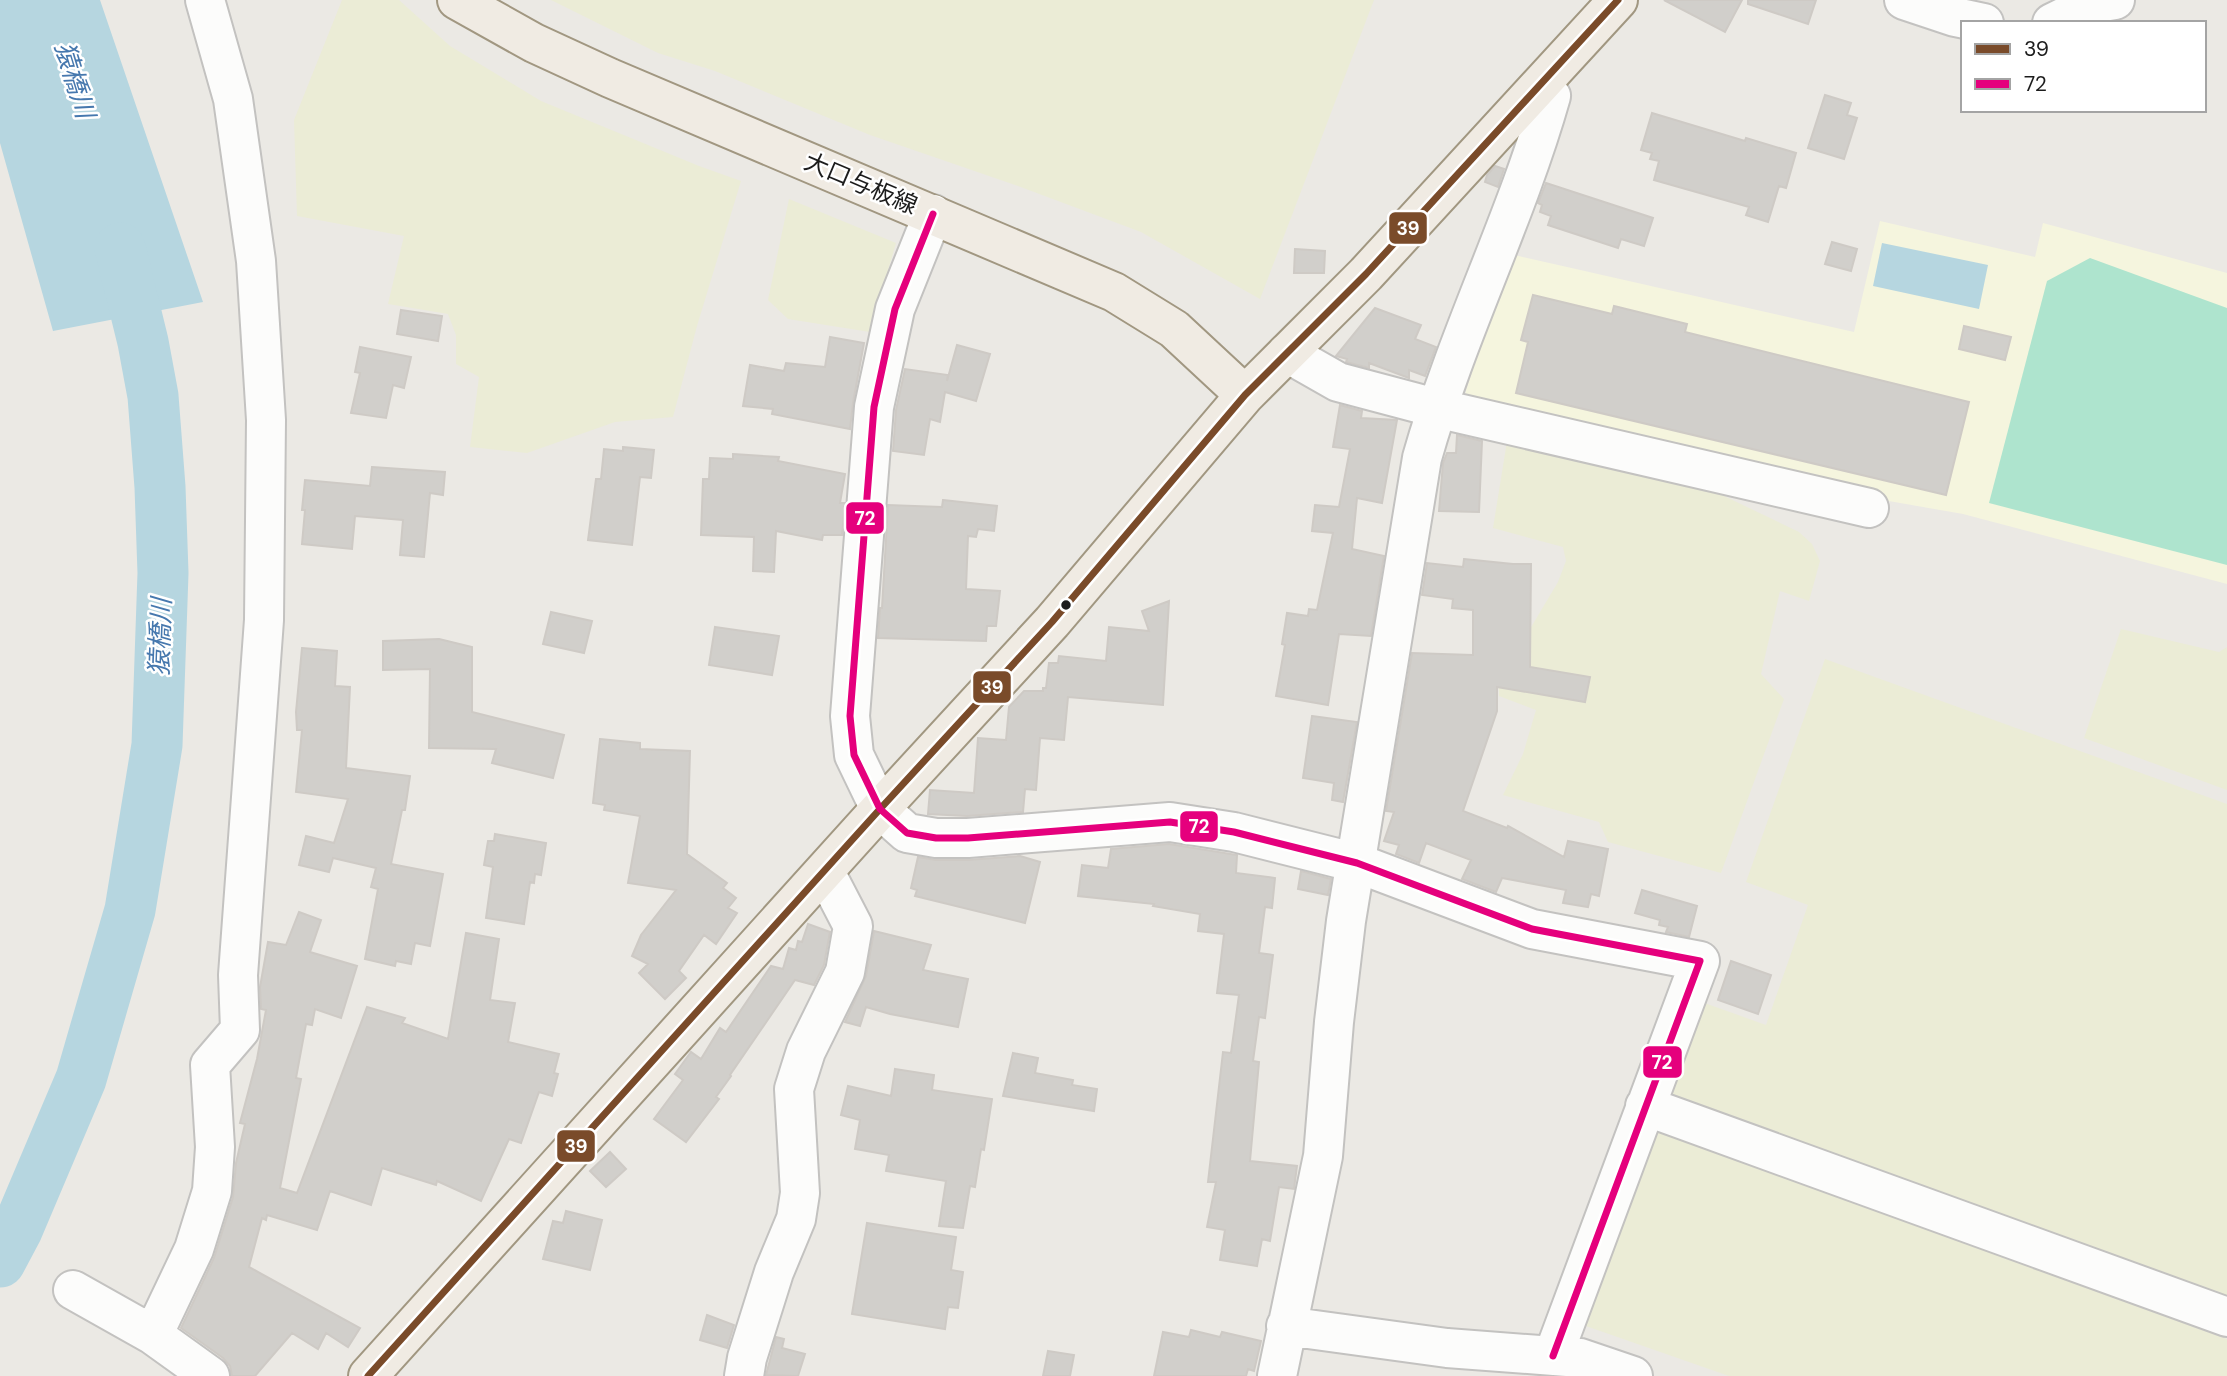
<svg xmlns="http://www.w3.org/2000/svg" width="2227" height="1376" font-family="'DM Sans','Noto Sans JP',sans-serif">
  <rect width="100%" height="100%" fill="#ebe9e4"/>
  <path fill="#f5f5de" d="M1880,221L2035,257L2043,223L2227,273V584L1963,514L1860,496L1464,397L1510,254L1854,332Z"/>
  <path fill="#ebecd6" d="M342,0H399L450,46L541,101L699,166L741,181L697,326L673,417L615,422L527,453L470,447L479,377L456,364V335L448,314L388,304L404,236L297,216L294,120Z
    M551,0H1374L1260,299L1141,232L1018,186L870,135L715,71L658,53Z
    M789,199L896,243L870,332L788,319L768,300Z
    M1508,435L1695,482L1799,532L1812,544L1820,561L1809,601L1780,591L1761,674L1784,699L1721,873L1608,842L1599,822L1503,795L1523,754L1536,710L1499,696L1498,652L1521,644L1558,582L1566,561L1563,547L1493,528Z
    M2121,629L2219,652L2227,647V790L2084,738Z
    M1825,659L2227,804V1306L1678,1108L1669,1091L1699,1001L1766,1025L1808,905L1746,882Z
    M1652,1129L2227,1339V1376H1729L1583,1325Z"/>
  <path fill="#aee4ce" d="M2090,258L2227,308V565L1989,503L2047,281Z"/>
  <path fill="#b6d6e0" d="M0,0H100L203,302L53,331L0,143Z
    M1882,243L1988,265L1979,309L1873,286Z"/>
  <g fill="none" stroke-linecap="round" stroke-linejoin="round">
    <path stroke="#b6d6e0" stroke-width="51" d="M0,1262L17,1230L81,1079L130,910L157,745L163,573L160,487L153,396L143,342L120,248"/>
  </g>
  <path fill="#d1cfcb" stroke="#cecac5" stroke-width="2" d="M1664,0H1742L1725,32Z
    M1748,0H1816L1808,24L1748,4Z
    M1825,95L1851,103L1847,115L1857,118L1844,159L1808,148Z
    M1652,113L1745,141L1746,138L1796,153L1786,188L1779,186L1768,222L1746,215L1749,207L1654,180L1659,161L1650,159L1652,153L1641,150Z
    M1495,166L1504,169L1498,187L1485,182L1487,175Z
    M1546,183L1653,218L1644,246L1621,239L1618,248L1548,225L1551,216L1540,212L1542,205L1538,203Z
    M1832,242L1857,249L1851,271L1825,264Z
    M1295,249L1325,251L1324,273H1294Z
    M1533,295L1612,314L1614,306L1687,324L1685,332L1969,402L1946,495L1516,393L1528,342L1521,340Z
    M1375,308L1421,325L1415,339L1436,347L1425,376L1409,370V378L1369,363V368L1346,362L1347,359L1336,356Z
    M401,310L442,316L438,341L397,334Z
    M1964,326L2011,337L2005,360L1959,349Z
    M830,337L864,343L853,403L850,429L772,414L773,409L743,406L750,365L784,371L786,363L825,367Z
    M957,345L990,354L976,401L945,392L940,422L930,419L924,455L893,451L896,410L905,369L948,375L947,381Z
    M360,347L411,357L404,388L393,385L386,418L351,413L360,373L355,372Z
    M1340,405L1362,411L1361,418L1397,420L1382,503L1357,498L1352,549L1384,556L1371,636L1339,634L1328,705L1276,696L1285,645L1282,644L1287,613L1308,616L1309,609L1317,610L1333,533L1312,531L1315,505L1339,507L1350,449L1333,447Z
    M1457,435L1482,441L1479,512L1439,511L1443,463L1447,453H1456Z
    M623,447L654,450L651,478L640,477L632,545L588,540L596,479H601L604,449L623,451Z
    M733,454L779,457L778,461L845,474L840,503H845L842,535H823L822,540L776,531L774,572L753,571L754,537L701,535L703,479H709L710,458L733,459Z
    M372,467L445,472L443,495L430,493L424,557L400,555L403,520L355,516L352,549L302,544L305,510H302L305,480L370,486Z
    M943,500L997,506L994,531L978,529L976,537L968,536L966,589L1000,591L996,626H987L986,641L878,638L880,608H882L888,505L942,507Z
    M1464,559L1513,564H1531L1530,667L1590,677L1585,702L1497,687V711L1463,811L1507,828L1508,826L1564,857L1568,841L1608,849L1599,896L1591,894L1588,907L1563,903L1566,890L1502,878L1496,892L1462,879L1471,860L1426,843L1419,863L1396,854L1399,845L1384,841L1394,812L1386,811L1412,653L1473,655V610L1452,608L1453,599L1422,595L1427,563L1463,567Z
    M1169,601L1163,705L1068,697L1064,740L1040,738L1036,790L1025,789L1023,812L967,816L928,814L930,790L974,793L978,738L1006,740L1009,707L1024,691H1043V688H1046L1049,663H1058L1059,656L1106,661L1109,627L1149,631L1142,611Z
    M551,612L592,621L584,653L543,644Z
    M715,627L779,636L772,675L709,665Z
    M439,639L472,647V712L564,735L553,778L492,763L496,749L429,748L430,669L383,670V641Z
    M302,648L337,651L335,686L350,687L346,768L410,776L405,810H402L391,864L443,874L430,946L415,943L411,964L396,961L395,966L365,959L378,889L371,887L376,868L333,858L329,872L299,865L306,836L334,843L348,799L296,792L302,730H297L296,712Z
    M1312,716L1357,722L1343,802L1332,800L1334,783L1303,778Z
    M600,739L640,743V749L690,751L687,854L727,883L723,888L736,898L728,908L737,913L716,944L704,935L679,971L686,978L665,999L639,973L648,964L632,956L641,935L676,890L628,883L640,816L604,810L605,805L593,803Z
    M495,834L546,843L541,875L535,874L534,883L530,882L524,924L486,918L493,867L484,865L488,841H494Z
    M1169,844L1237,855L1236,873L1275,878L1272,908L1265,907L1259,953L1273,955L1265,1018L1259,1017L1253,1061L1259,1062L1250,1161L1297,1166L1294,1189L1279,1187L1270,1241L1262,1239L1257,1266L1220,1260L1225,1230L1207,1227L1216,1182H1208L1223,1052L1231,1053L1239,995L1217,993L1224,934L1198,931L1200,914L1153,906L1154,904L1078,896L1082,865L1108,868L1111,849Z
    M1020,856L1040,862L1025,923L915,896L917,890L911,888L918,857L936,860H968Z
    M1301,871L1331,879L1328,895L1298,889Z
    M1642,890L1697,906L1689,937L1666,932L1668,927L1659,925L1660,920L1635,913Z
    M299,912L321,920L310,952L357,966L341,1018L315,1009L312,1025L306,1024L296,1078L301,1079L280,1188L297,1193L367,1007L405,1018L402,1023L448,1039L466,933L499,939L490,1000L515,1003L508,1042L559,1054L554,1073L558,1074L552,1096L539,1092L521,1143L509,1139L481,1201L437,1181L436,1185L382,1168L371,1205L330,1191L317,1230L267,1215L266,1220L262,1218L249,1267L360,1328L348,1347L326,1333L318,1349L292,1333L255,1376H232L230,1366L223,1358L181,1328L214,1258L233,1197L236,1163L245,1124L240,1123L257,1059L266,1010L261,1009L260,987L268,942L286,945Z
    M808,924L830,932L824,965L814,985L795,980L730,1075L731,1076L716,1097L719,1099L686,1142L654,1119L683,1080L675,1074L691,1052L701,1059L720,1028L726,1032L771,966L783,969L789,948L796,950L798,941L802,942Z
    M874,931L931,945L923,970L968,979L958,1027L890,1014L866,1007L860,1026L845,1022L866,976Z
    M1731,961L1771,975L1758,1014L1718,1000Z
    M1013,1053L1038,1058L1035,1073L1073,1080L1072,1085L1097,1089L1094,1111L1003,1096Z
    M895,1069L934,1075L932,1090L992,1099L984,1150L981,1149L975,1187L970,1186L963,1228L939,1226L946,1181L886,1171L889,1155L855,1149L860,1120L841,1115L848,1086L891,1096Z
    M610,1152L626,1169L606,1187L590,1171Z
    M566,1211L602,1220L590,1270L543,1259L553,1221L563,1223Z
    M867,1223L956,1237L951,1270L963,1272L958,1308L948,1307L945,1329L852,1314Z
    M707,1315L734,1325L727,1348L700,1340Z
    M1191,1330L1220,1337L1222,1332L1261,1341L1254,1371L1248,1369L1246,1376H1154L1163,1332L1189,1337Z
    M776,1337L784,1339L782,1348L805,1354L798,1376L766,1375Z
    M1048,1351L1074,1355L1070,1376H1043Z"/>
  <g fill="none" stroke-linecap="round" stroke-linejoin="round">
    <defs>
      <path id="minor" d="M1904,0L1955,17L1984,23
        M2052,23L2091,4L2115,0
        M933,214L895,309L874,407L850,716L854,755L880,809L907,833L936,838H968L1170,822L1234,832L1357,863L1532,929L1700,961L1553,1356
        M1287,353L1338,382L1436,408L1869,508
        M1645,1106L2227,1317
        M73,1290L153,1335L210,1376
        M1286,1326L1447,1348L1580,1358L1633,1376
        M153,1335L194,1249L212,1191L215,1147L210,1065L240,1030L238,975L264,620L266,420L256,261L233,99L205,0
        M744,1376L747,1358L774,1272L796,1219L800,1193L794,1089L806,1051L845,972L853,926L825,872
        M1277,1376L1323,1156L1334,1022L1346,921L1422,458C1457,334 1516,219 1551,96L1542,85"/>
      <path id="major" d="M457,0L534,43L610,78L1114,292L1174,329L1245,395
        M368,1376L880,809L1052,622L1245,395L1366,274L1618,0"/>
    </defs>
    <use href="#minor" stroke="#c3c2c0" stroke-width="42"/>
    <use href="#major" stroke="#a19781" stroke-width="42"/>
    <use href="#minor" stroke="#fcfcfb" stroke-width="38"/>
    <use href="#major" stroke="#f0ebe3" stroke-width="38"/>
    <defs>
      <path id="bus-1" d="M368,1376L880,809L1052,622L1245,395L1366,274L1618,0"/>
      <path id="bus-2" d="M933,214L895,309L874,407L850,716L854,755L880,809L907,833L936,838H968L1170,822L1234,832L1357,863L1532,929L1700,961L1553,1356"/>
    </defs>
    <use href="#bus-1" stroke="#fff" stroke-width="12"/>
    <use href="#bus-2" stroke="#fff" stroke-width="12"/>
    <use href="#bus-1" stroke="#7a4b2a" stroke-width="7"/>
    <use href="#bus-2" stroke="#e5007d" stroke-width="7"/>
  </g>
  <circle fill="#1c1c1c" stroke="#fff" stroke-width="2.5" cx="1066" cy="605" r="6"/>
  <g text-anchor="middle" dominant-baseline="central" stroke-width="5" stroke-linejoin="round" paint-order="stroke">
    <g font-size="24" fill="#1c1c1c" stroke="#fff">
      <text transform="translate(861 183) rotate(23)">大口与板線</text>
    </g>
    <g font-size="26" font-style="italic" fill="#4678ae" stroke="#fff">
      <text transform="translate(75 80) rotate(73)">猿橋川</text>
      <text transform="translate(160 637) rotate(-88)">猿橋川</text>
    </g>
  </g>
  <g stroke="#fff" stroke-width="2.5">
    <rect x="1388" y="211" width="40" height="34" rx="7" fill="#7a4b2a"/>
    <rect x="845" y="501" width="40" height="34" rx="7" fill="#e5007d"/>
    <rect x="972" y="670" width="40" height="34" rx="7" fill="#7a4b2a"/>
    <rect x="1179" y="810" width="40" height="33" rx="7" fill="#e5007d"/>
    <rect x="1642" y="1045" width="41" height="34" rx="7" fill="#e5007d"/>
    <rect x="556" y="1129" width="40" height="34" rx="7" fill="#7a4b2a"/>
  </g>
  <g font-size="19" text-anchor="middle" font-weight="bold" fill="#fff">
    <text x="1408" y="235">39</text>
    <text x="865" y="525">72</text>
    <text x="992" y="694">39</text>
    <text x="1199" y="833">72</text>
    <text x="1662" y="1069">72</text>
    <text x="576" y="1153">39</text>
  </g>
  <rect x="1961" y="21" width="245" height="91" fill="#ffffff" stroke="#a4a4a4" stroke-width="2"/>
  <rect x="1975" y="44" width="35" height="10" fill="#7a4b2a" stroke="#a4a4a4" stroke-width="2"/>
  <text x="2024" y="56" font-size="21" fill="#1c1c1c">39</text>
  <rect x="1975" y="79" width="35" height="10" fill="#e5007d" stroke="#a4a4a4" stroke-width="2"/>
  <text x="2024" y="91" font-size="21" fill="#1c1c1c">72</text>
</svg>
